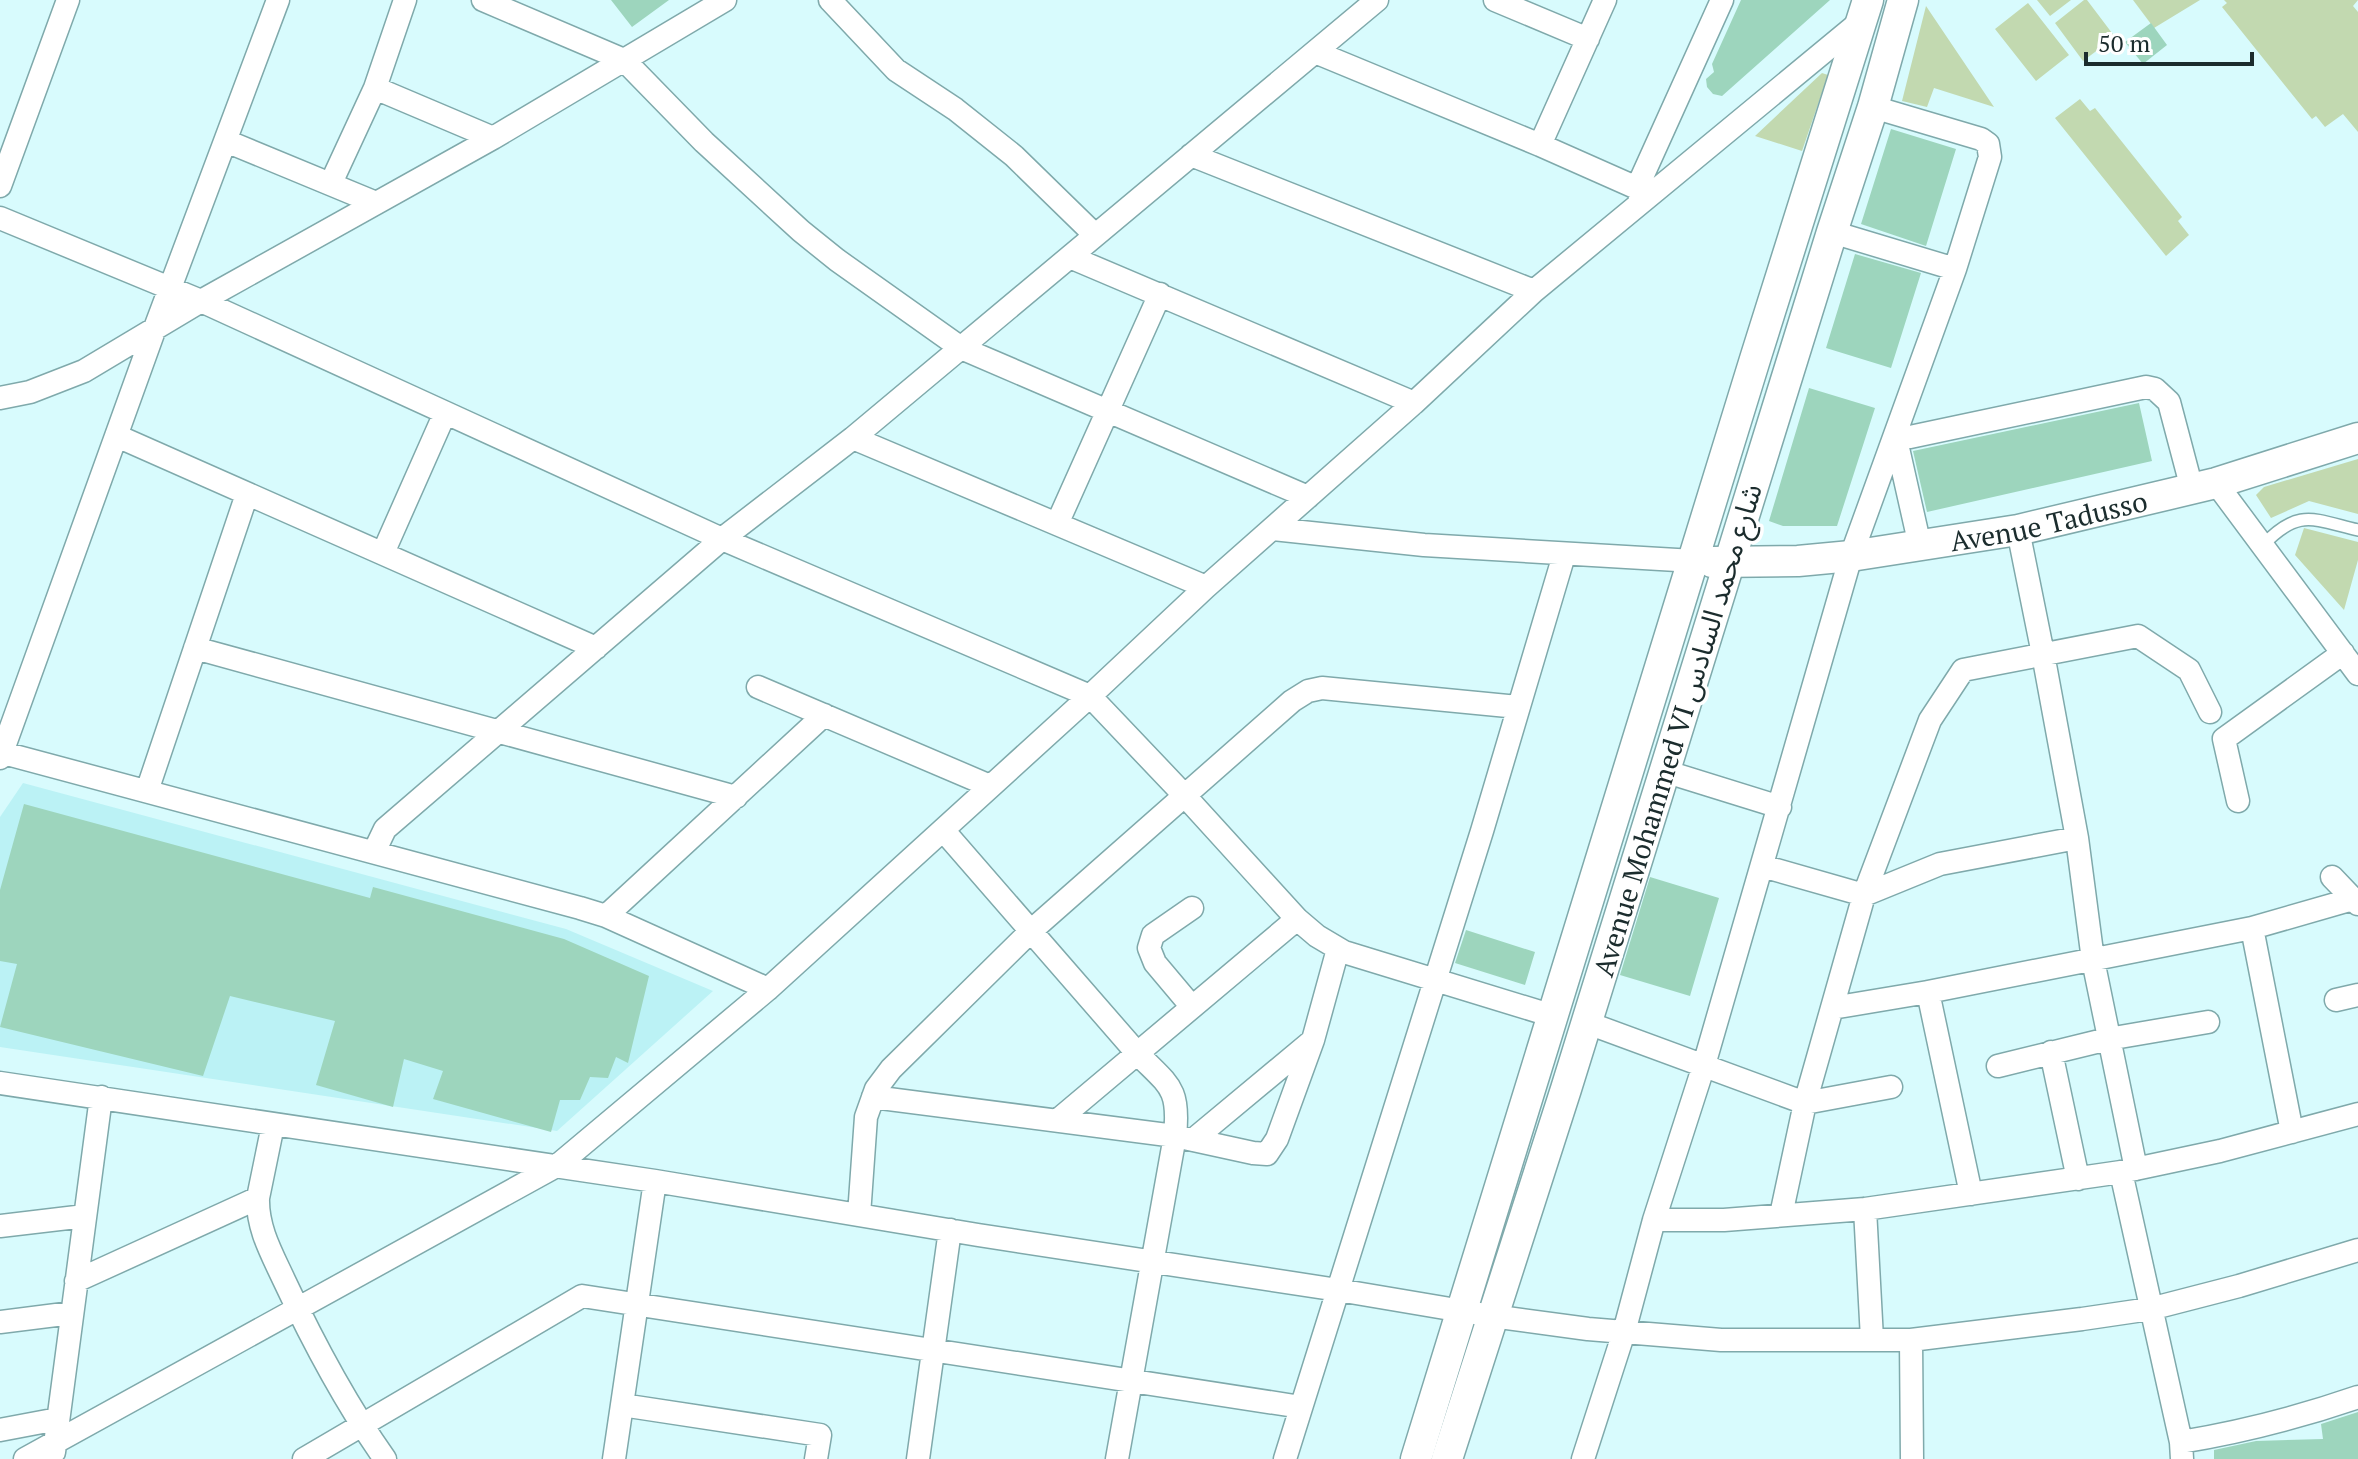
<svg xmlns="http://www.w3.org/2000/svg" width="2358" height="1459" font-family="'PT Serif','Noto Sans Arabic',serif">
  <rect width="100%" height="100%" fill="#d8fbfd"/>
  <path fill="#bbf2f5" d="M23,783L566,929L713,991L557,1131L0,1047V817Z"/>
  <path fill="#c2d9b0" d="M2037,0H2071L2050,16Z
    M2084,0H2087L2115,37L2083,61L2055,23Z
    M2133,0H2200L2154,28Z
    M2224,0H2358L2353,6L2358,12V132L2343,114L2325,127L2316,116L2312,119L2222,7L2227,3Z
    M2028,3L2069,55L2036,81L1995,29Z
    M1926,6L1994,107L1934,88L1927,107L1902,101Z
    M1822,73L1828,75L1802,151L1755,136Z
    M2080,99L2090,111L2095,108L2182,217L2178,221L2189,235L2166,256L2055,118Z
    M2358,459V514L2309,501L2271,518L2256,495L2264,487Z
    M2304,528L2358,542V560L2344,610L2295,555Z"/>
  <path fill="#9dd5bd" d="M611,0H669L632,27Z
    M1741,0H1830L1722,96L1713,94L1707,87L1706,79L1714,72L1712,64Z
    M2151,23L2167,45L2143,64L2125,42Z
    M1891,129L1956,149L1926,246L1861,224Z
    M1855,254L1921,273L1891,368L1826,348Z
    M1809,388L1875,408L1837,526H1783L1769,521Z
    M2139,403L2152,461L1927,512L1913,451Z
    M24,804L370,898L373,887L564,939L649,976L628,1063L616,1057L608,1078L590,1077L580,1100H560L551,1132L433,1099L443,1071L404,1059L393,1107L316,1085L335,1021L230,996L203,1076L0,1027L17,964L0,961V890Z
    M1650,877L1719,898L1690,996L1620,975Z
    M1466,930L1535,952L1525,985L1455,963Z
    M2358,1412V1459H2214V1450L2256,1441L2323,1439L2321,1424Z"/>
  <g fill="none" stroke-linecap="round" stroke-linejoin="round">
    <defs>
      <path id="lane" d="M2262,546C2298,508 2312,519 2358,530"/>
      <path id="street" d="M483,0L624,60L704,142L801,231L837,260L961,348L1308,497
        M830,0L896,70L955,109L1014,156L1095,235
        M1495,0L1588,39
        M1315,52L1540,145L1637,188L1642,201
        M375,88L493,138
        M226,141L376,203
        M1540,145L1605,0
        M1191,155L1534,291
        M331,183L375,88L405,0
        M0,186L68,0
        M1637,188L1722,0
        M0,218L201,301L722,539L1090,696L1185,796L1297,919L1317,936L1344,952L1553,1016
        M1832,232L1955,269
        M1070,257L1414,403
        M0,398L30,392L84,371L201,301L493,138L725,0
        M117,436L596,648
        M853,438L1206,587
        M2216,483L2358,674
        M1057,524L1160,294
        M1273,529L1424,545L1694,561
        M2018,530L2043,654L2077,838L2093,960L2136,1169
        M1920,546L1895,435L1910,437L2146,387L2155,389L2169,402L2192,489
        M383,553L445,413
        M195,648L736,797
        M758,687L990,786
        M0,752L580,908L606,916L768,989
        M0,758L155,328L278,0
        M1664,771L1780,807
        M147,791L247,494
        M2238,801L2224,739L2343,653
        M943,830L1137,1053C1169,1086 1180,1087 1175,1136L1117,1459
        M374,852L385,829L722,539L853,438L1377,0
        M1762,866L1864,895L1940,864L2077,838
        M2332,877L2358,904
        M1192,908L1153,935L1149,948L1155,963L1192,1007
        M606,916L824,715
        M2252,928L2292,1132
        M1928,992L1971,1194
        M2336,1000L2358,995
        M1832,1008L1928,992L2252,928L2353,899
        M1585,1022L1805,1103L1891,1087
        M2051,1052L2078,1179
        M1998,1066L2108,1039L2208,1022
        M0,1083L655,1181L978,1235L1338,1290L1492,1316L1588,1329L1721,1340H1911L2082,1319L2150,1309L2239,1286L2358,1250
        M873,1097L1175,1136L1253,1153L1267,1154L1277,1139L1313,1040L1338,949
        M1058,1120L1297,919
        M1193,1140L1312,1041
        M2121,1172L2181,1442L2182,1459
        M258,1198C257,1228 272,1254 284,1280C313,1342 346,1404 385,1459
        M1865,1209L1872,1339
        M859,1215L866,1117L876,1089L891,1069L1032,930L1292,701L1308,691L1322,688L1518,707
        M1781,1215L1805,1103L1864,895L1930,720L1963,670L2138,636L2189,670L2210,712
        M1654,1220H1724L1865,1209L2121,1172L2220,1151L2358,1114
        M0,1226L85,1216
        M76,1281L258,1198L273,1125
        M0,1322L72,1313
        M1911,1340L1912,1459
        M622,1405L820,1435L816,1459
        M0,1430L58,1419
        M2181,1442C2242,1432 2300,1417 2358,1397
        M54,1452L101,1097
        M25,1459L558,1165L768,989L1090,696L1206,587L1414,403L1534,291L1861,21
        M304,1459L582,1296L1301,1407
        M614,1459L655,1181
        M918,1459L950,1230
        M1285,1459L1482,831L1564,555
        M1583,1459L1624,1332L1654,1220L1704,1065L1851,556L1955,269L1990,157L1988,144L1981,139L1873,107"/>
      <g id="secondary">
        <path id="s1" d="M1712,562L1798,561L1851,556L2018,530L2216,483L2358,438"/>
        <path d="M1416,1459L1756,356L1868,0"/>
        <path d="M1447,1459L1566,1089L1832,232L1873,107L1903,0"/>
      </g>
    </defs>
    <use href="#lane" stroke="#7fa9ab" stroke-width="14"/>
    <use href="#street" stroke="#7fa9ab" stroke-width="25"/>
    <use href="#secondary" stroke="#7fa9ab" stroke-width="33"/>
    <use href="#lane" stroke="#fff" stroke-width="11"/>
    <use href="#street" stroke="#fff" stroke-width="22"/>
    <use href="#secondary" stroke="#fff" stroke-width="30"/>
  </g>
  <g text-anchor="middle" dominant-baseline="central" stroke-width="7" stroke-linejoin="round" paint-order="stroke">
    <g font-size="28" fill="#1b2c2d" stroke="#fff">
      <text stroke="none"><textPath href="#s1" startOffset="340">Avenue Tadusso</textPath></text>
      <text transform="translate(1677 730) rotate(-73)">Avenue Mohammed VI شارع محمد السادس</text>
    </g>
  </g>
  <path d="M2086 52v12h166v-12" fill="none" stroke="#1b2c2d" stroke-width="4"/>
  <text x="2098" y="52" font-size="24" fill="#1b2c2d" stroke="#ffffff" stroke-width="6" paint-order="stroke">50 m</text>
</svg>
